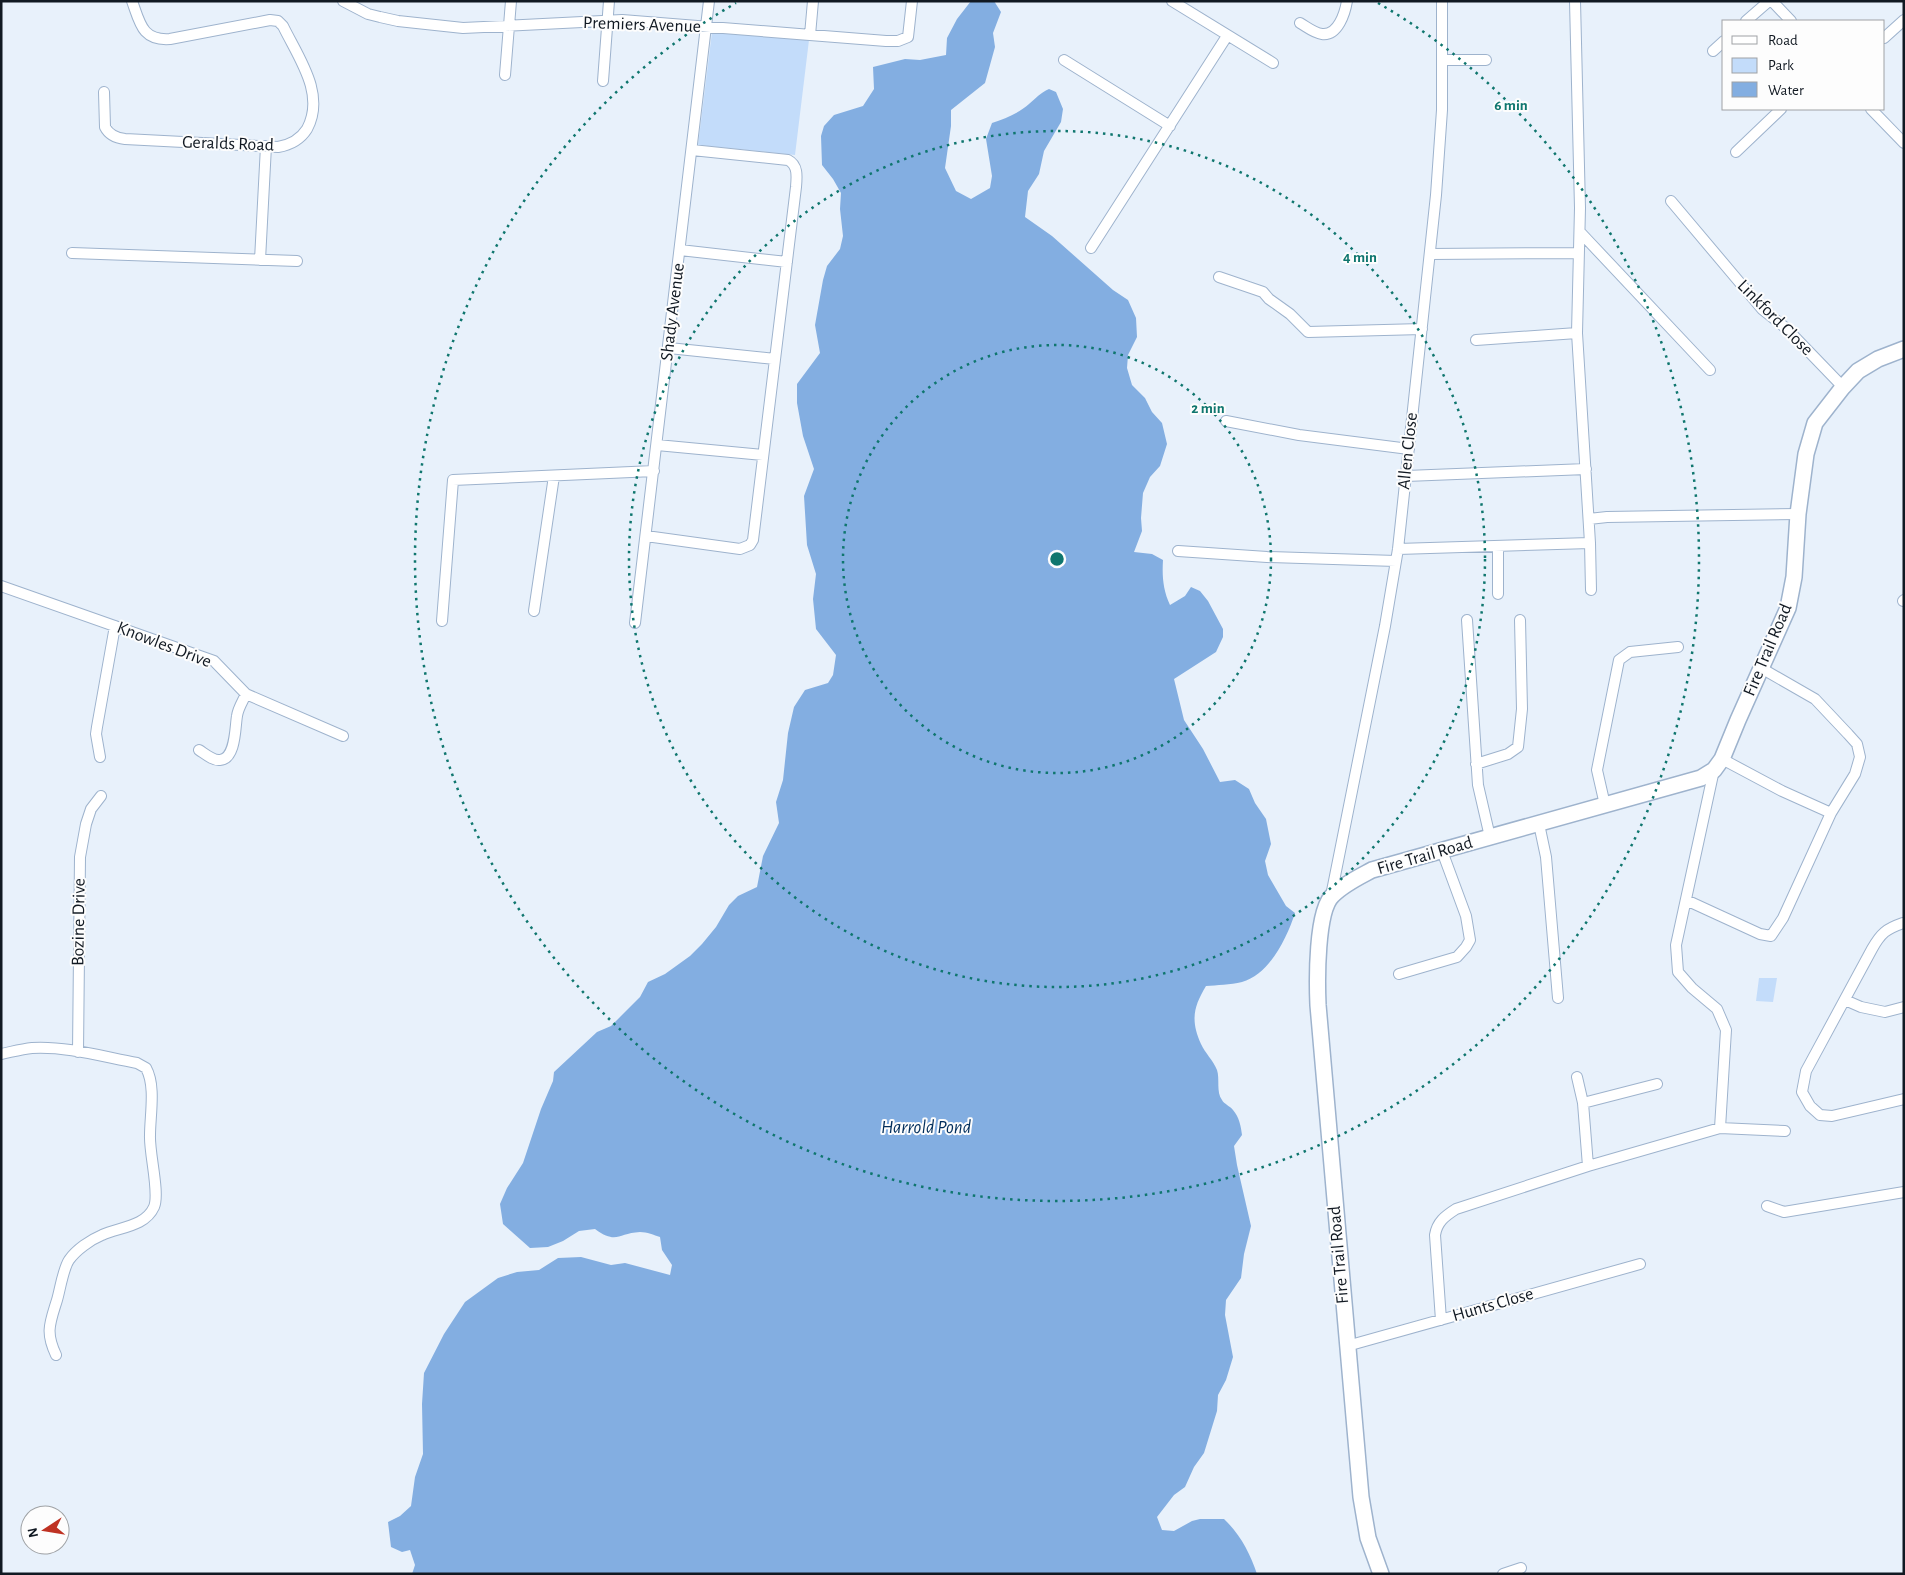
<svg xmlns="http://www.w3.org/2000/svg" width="1905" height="1575" font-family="'Alegreya Sans',sans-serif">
  <rect width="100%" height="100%" fill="#e8f1fb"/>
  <path fill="#c3dcfa" d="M712,32L809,40L795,155L698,145Z
    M1759,978H1777L1773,1002L1756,1001Z"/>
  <path fill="#83aee1" d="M971,1H994L1001,12L993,33L995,47L985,83L951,110V126L945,168L956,191L971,199L990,188L992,176L986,139L992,123C1005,119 1019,113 1029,104C1036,98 1040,93 1049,89L1056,92L1063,109L1061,122L1044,151L1039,174L1028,191L1025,217L1052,236L1113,290L1128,300L1136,318L1137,337L1128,355L1127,368L1132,385L1145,398L1152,412L1162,423L1167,444L1160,466L1150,477L1143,493L1141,518L1142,531L1134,552L1152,554L1163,560C1162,576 1163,590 1170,605L1185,596L1191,587L1200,591L1208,601L1223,629V637L1216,652L1174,679L1184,720L1203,749L1220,782L1235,780L1249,789L1255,803L1266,819L1271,844L1265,861L1268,875L1286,906L1295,913C1287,938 1269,975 1242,982C1230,985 1217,985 1206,986C1194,1006 1190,1020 1201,1044C1205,1053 1213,1060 1217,1070C1220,1079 1216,1092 1222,1100C1224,1104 1230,1106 1233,1110C1239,1117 1241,1126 1242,1135L1234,1146L1237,1165L1251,1226L1244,1254L1241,1278L1226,1300L1225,1315L1233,1357L1226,1380L1218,1395L1217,1411L1204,1453L1194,1467L1185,1487L1174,1495L1157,1517L1162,1530L1174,1531L1192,1521L1200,1519H1224C1240,1534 1250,1553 1257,1574H412L415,1565L410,1550L402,1552L391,1547L388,1522L400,1516L411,1506L415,1477L423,1454L422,1404L424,1373L444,1334L465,1302L498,1278L517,1272L539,1270L558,1258L581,1257L611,1265L625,1263L670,1275L672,1265L662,1250L660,1237C654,1235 647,1232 640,1232C618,1233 617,1245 595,1229L579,1231L563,1241L548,1247L530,1248L503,1224L500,1204L507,1188L523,1163L541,1109L553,1081L554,1072L597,1032L611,1026L640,997L648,982L665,974L690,956L702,944L716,927L729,905L738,896L757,887L763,856L779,823L776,802L783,780L788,733L794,707L805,690L828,683L833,675L836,655L816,629L813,599L816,574L807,545L804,496L814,469L803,436L797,403V384L820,353L815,325L823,280L827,266L840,249L843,236L840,209L841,193L833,179L822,165L821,136L824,126L834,115L863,106L874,89L873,67L905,59L920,60L946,55L947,38L957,19Z"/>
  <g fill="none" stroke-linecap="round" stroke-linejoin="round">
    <defs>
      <path id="street" d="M343,1L368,14L380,17L398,21L463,28L622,20L886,41H898L908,37L912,1
        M1172,1L1273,63
        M1575,1L1580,208L1577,333L1590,543L1591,590
        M1772,1L1791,21
        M1746,21L1769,1
        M1300,23C1307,27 1314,33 1322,34C1338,36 1345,13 1347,1
        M810,35L813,1
        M1884,38L1904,20
        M1713,51L1724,41
        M1064,60L1170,126
        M1442,60H1486
        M505,75L511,1
        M603,81L609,1
        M104,92L105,127C109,135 116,138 125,139L278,147C290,145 300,140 307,129C326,94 298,57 283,26L278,21L270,20L170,39C142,41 140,23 132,1
        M1871,109L1904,143
        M1736,152L1781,109
        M1671,201L1762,309L1787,329L1843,387
        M1580,232L1710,370
        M1091,248L1227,36
        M680,250L787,262
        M72,253L297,261
        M1430,254L1578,253
        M260,260L266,146
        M1219,277L1263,292L1269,299L1290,314L1308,332L1422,329
        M1476,340L1577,333
        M669,348L775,359
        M1226,421L1299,435L1409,449
        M657,445L763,455
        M1406,476L1586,469
        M1589,519L1607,517L1798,514
        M646,536L740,549L750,545L753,540L796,187C797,176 798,165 788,160L692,150
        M1498,547V594
        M1398,549L1590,543
        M1178,551L1267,557L1396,561
        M1,586L214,661L246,694L343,736
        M1903,601L1904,600
        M534,611L554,476
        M1467,620L1478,785L1490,837
        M442,621L453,480L654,471
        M635,623L709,1
        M199,750C204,753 213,761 220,760C236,759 235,727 237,716C238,708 243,701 246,694
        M100,757L96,734L97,727L115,626
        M1722,759L1782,791L1831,813
        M1476,764L1508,754L1518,747L1522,709L1520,620
        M1714,770L1676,945L1678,972L1692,988L1717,1009L1726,1030L1720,1128
        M1605,805L1597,770L1619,660L1630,652L1678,647
        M1539,824L1546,857L1558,998
        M1331,896L1385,626L1398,549L1436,195L1442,110V1
        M1686,900L1760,934L1771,936L1783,918L1831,813L1855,774L1860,757L1857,744L1848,734L1815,699L1761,668
        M1903,923C1886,929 1881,933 1872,949L1806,1071L1802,1092L1810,1106L1820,1115L1832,1116L1904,1099
        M1399,974L1457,957L1466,947L1470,940L1466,916L1442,851
        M1845,1000L1861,1007L1885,1012L1904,1007
        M78,1052L80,857L86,824L91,809L101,796
        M1,1054C11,1052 22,1049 32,1048C67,1046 104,1057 137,1063L146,1068C156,1086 150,1115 150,1135C149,1153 160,1193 154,1207C145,1227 119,1227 102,1235C90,1240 76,1250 69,1260C63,1269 60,1290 57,1300C50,1323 45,1332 56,1355
        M1577,1077L1583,1103
        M1588,1166L1583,1103L1657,1084
        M1767,1206L1784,1212L1904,1192
        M1441,1320L1435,1235C1437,1222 1445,1216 1456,1209L1588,1166L1720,1128L1785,1131
        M1347,1346L1640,1264
        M1503,1574L1521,1568"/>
      <path id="secondary" d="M1381,1574L1368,1538L1361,1497L1318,1005C1317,982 1316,910 1333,895C1344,884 1359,877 1372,870L1701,778L1714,770L1722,759L1738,720L1788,608L1794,577L1798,514L1806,454L1815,423L1843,387L1858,371L1878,359L1904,349"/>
    </defs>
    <use href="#street" stroke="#9eb3cd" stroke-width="12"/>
    <use href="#secondary" stroke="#9eb3cd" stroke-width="18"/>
    <use href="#street" stroke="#fff" stroke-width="10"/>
    <use href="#secondary" stroke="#fff" stroke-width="15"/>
  </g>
  <g fill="none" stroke="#0f766e" stroke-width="2.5" stroke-dasharray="2.5 5">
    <circle cx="1057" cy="559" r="214"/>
    <circle cx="1057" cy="559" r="428"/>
    <path d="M1378 3A642 642 0 1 1 736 3"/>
  </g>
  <g text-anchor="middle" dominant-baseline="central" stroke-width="4" stroke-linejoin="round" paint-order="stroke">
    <g font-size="18" fill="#111922" stroke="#fdfdfd">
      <text transform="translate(642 25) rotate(2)">Premiers Avenue</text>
      <text transform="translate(228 144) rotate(2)">Geralds Road</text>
      <text transform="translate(673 312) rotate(-83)">Shady Avenue</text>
      <text transform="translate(1775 318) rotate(45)">Linkford Close</text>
      <text transform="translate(1408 451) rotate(-84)">Allen Close</text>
      <text transform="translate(164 645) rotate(21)">Knowles Drive</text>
      <text transform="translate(1768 650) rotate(-67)">Fire Trail Road</text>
      <text transform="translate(1425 856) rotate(-16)">Fire Trail Road</text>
      <text transform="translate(79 922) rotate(-89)">Bozine Drive</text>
      <text transform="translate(1339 1255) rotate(-95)">Fire Trail Road</text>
      <text transform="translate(1493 1305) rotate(-16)">Hunts Close</text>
    </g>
    <g font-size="19" font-style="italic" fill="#012e5c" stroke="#fdfdfd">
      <text x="926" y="1127">Harrold Pond</text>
    </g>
  </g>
  <circle cx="1057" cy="559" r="8" fill="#0f766e" stroke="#fdfdfd" stroke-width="2.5"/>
  <g font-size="15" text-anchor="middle" font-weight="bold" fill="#0f766e" stroke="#fdfdfd" stroke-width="4" stroke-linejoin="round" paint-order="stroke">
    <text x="1511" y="110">6 min</text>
    <text x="1360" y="262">4 min</text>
    <text x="1208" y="413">2 min</text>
  </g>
  <rect width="1905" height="1575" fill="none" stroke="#111922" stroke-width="5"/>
  <rect x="1722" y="20" width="162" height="90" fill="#fdfdfd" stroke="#9fa2a5"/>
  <rect x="1732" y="36" width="25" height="8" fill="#ffffff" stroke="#9fa2a5"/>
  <text x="1768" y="45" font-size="15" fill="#111922">Road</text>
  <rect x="1732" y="58" width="25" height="15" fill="#c3dcfa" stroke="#9fa2a5"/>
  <text x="1768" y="70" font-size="15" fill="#111922">Park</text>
  <rect x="1732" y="82" width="25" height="15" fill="#83aee1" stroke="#9fa2a5"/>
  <text x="1768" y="95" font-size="15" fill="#111922">Water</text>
  <g transform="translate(45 1530) rotate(258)"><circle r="24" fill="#fdfdfd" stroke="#9fa2a5"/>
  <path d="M0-4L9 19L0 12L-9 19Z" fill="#bf3223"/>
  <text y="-8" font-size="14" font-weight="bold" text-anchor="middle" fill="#111922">N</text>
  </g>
</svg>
